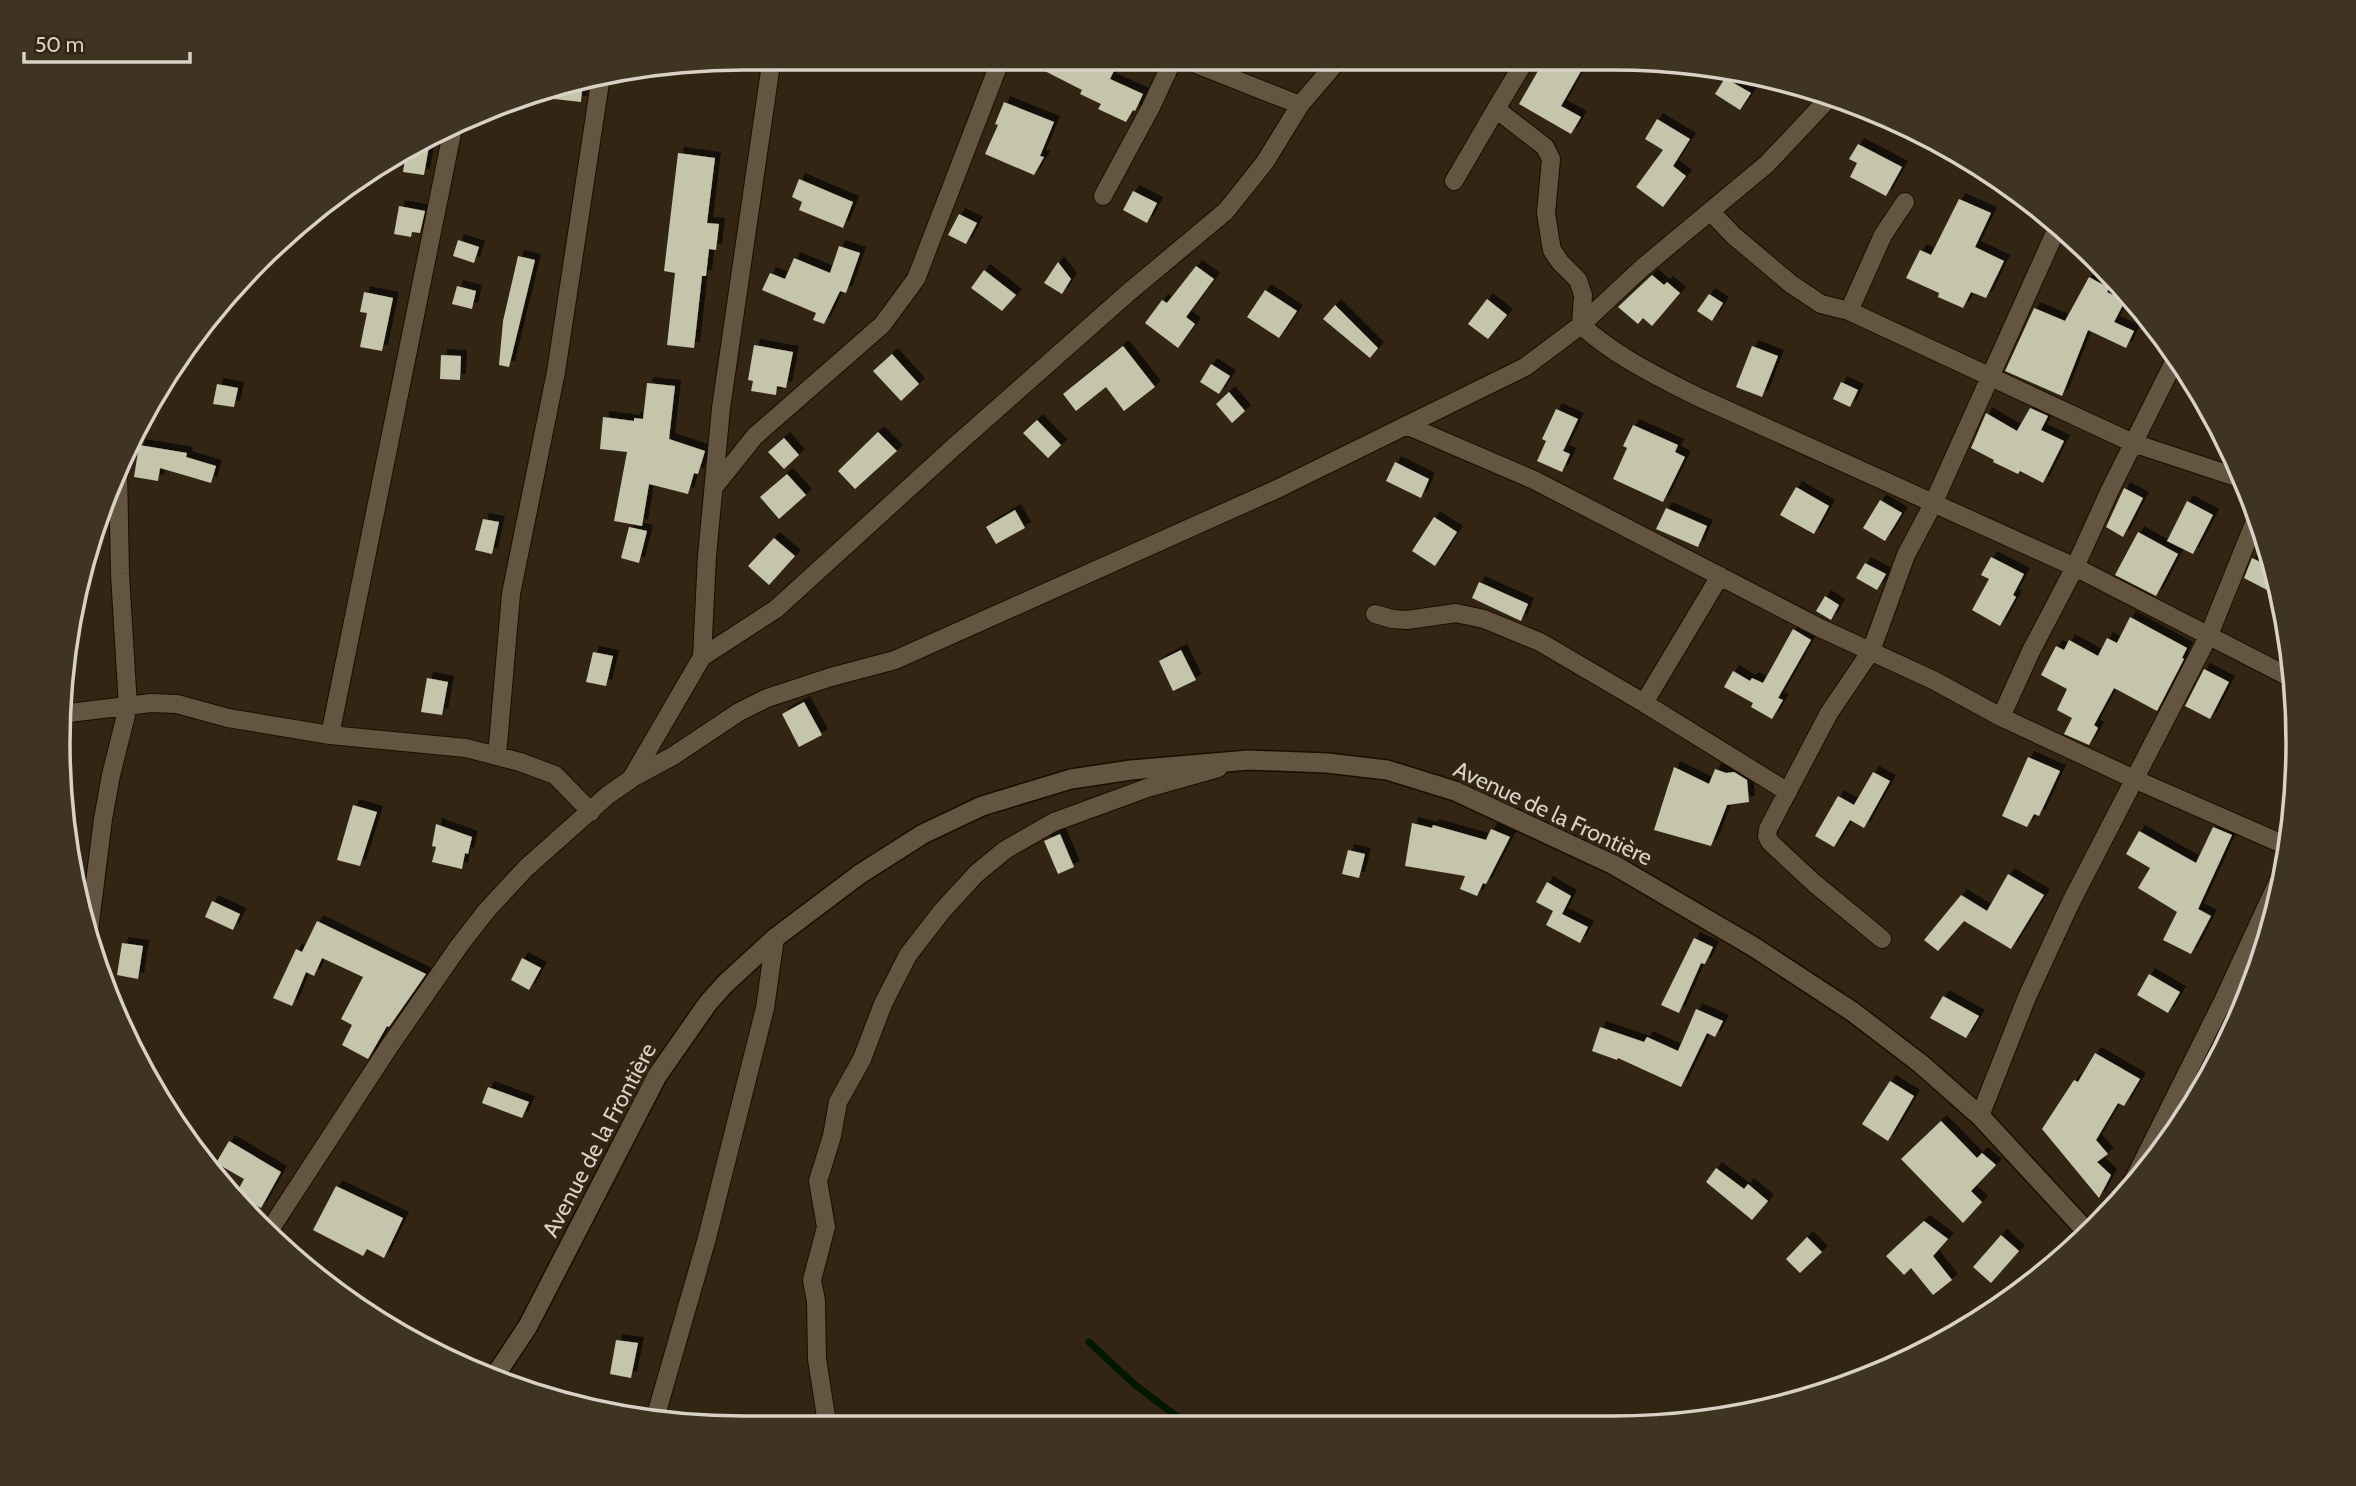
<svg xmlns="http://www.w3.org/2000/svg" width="2356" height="1486" font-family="Cabin,sans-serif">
  <defs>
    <filter id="shadow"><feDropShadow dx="6" dy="-6" stdDeviation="0" flood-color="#0009"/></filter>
  </defs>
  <rect width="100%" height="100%" fill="#322513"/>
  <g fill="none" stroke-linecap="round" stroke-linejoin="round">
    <path stroke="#001800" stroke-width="7" d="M1089,1342L1134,1384L1188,1425"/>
  </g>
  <path fill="#c4c5ab" filter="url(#shadow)" d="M1031,64H1117L1110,79L1143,94L1135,111L1133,110L1126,122L1098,109L1101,104L1080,94L1082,90Z
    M1542,64H1585L1561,106L1581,117L1571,134L1519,104Z
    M1725,78L1751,93L1740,110L1715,94Z
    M583,80L581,102L527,96V93Z
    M1004,102L1054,122L1040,156L1044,157L1034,175L985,154L998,125L995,124Z
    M1657,119L1690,139L1673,166L1686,176L1663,207L1636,187L1663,150L1645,139Z
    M430,140L424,175L403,172L406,152Z
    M1858,144L1902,167L1886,196L1850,177L1857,163L1849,159Z
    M678,153L715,158L707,223L719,224L716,250L709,249L706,276H702L694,348L667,345L675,273L664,271Z
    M799,179L853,202L843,228L799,210L802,202L792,197Z
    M1133,191L1157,203L1147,223L1123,210Z
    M1959,199L1991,213L1975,247L2004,261L1986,298L1971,292L1963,308L1938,297L1939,293L1906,278L1920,250L1931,255Z
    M399,206L425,211L420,233L412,232L411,237L394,234Z
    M959,214L977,223L966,244L948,235Z
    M458,240L479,247L474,263L453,256Z
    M839,246L860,253L846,293L840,291L824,324L813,320L816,313L762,290L770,273L785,279L794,258L830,273Z
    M518,256L535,260L509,367L499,365L503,321Z
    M1058,262L1071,279L1062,294L1044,283Z
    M1196,266L1214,279L1186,317L1195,324L1178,348L1145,323L1162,300L1167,303Z
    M984,270L1016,295L1002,311L971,288Z
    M1652,275L1664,285L1667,282L1680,293L1652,326L1643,318L1638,324L1618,307Z
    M2089,277L2109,288L2107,292L2125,301L2114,322L2134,331L2126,348L2088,330L2062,396L2005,371L2034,308L2065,321Z
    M457,286L476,291L472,309L452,304Z
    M1265,290L1297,311L1279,338L1247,317Z
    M364,292L393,298L382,351L360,347L367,313L360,312Z
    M1709,294L1723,303L1712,321L1697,311Z
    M1487,299L1507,315L1488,339L1468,324Z
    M1335,305L1378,348L1370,358L1323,319Z
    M754,345L793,352L786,388L777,386L776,395L751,391L753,381L748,380Z
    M1123,346L1155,387L1124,411L1106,387L1076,411L1063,394Z
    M1752,346L1778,356L1762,397L1736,387Z
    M892,354L919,384L901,401L873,371Z
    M441,355L461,356L460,380L440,379Z
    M1211,364L1230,376L1219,394L1200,382Z
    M1841,382L1858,390L1850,407L1833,399Z
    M647,383L675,386L669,439L705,451L698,474L694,473L688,494L649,484L642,526L614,521L627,452L600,449L603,417L634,421V418L643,419Z
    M217,384L238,388L234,407L213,404Z
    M1229,392L1245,411L1232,423L1216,404Z
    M2030,408L2048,416L2041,430L2064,441L2043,483L2020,471L2018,474L1993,462L1994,460L1971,448L1986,413L2017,431Z
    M1556,409L1578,419L1563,451L1570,454L1562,472L1537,461L1546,441L1542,439Z
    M1037,420L1061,445L1048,458L1023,433Z
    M1633,425L1678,445L1675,452L1685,457L1663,502L1613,479L1627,448L1623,446Z
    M878,432L897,451L855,489L838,471Z
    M784,438L799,455L784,469L768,452Z
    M139,445L187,453L186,457L216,466L211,483L160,468L158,481L134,477Z
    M1395,462L1429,479L1421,498L1386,481Z
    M787,474L806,495L779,519L760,497Z
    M1796,487L1829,506L1814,534L1780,515Z
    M2124,488L2143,498L2123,537L2106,527Z
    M1880,500L1902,513L1885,541L1863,528Z
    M2187,501L2213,515L2193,554L2167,541Z
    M1666,508L1707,526L1698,547L1656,529Z
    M1015,510L1025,528L996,544L986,527Z
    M1434,517L1457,532L1435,566L1412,551Z
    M483,519L499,522L492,554L475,550Z
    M629,527L647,531L639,563L621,558Z
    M2138,532L2178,554L2156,596L2115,575Z
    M774,538L795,556L769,585L748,566Z
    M1991,557L2024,574L2013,595L2016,597L2000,626L1972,610L1989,579L1981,575Z
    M2252,558L2273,568L2274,576L2267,590L2244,578Z
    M1865,563L1886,574L1877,590L1856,578Z
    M1479,582L1528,604L1521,621L1472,598Z
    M1825,596L1839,605L1831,620L1816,611Z
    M2130,617L2187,648L2182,658L2184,659L2157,711L2114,688L2094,725L2098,728L2089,745L2064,734L2072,718L2057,710L2067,689L2041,675L2056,646L2064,650L2069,640L2098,656L2107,638L2117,643Z
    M1793,629L1811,640L1778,698L1783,700L1772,719L1751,707L1753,703L1724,687L1733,671L1750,681L1752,678L1763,683Z
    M1181,650L1196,680L1173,691L1159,661Z
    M593,652L613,656L606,686L586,682Z
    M2204,669L2229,682L2210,719L2185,706Z
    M427,678L448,682L442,715L421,712Z
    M804,702L822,735L799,747L782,714Z
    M2028,757L2060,771L2039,816L2034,814L2027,827L2002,816Z
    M1674,767L1709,784L1715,769L1726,773L1734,772L1747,780L1749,802L1727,805L1711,846L1654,830Z
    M1873,772L1890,781L1864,828L1850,820L1834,847L1815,836L1838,796L1854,805Z
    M353,805L377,812L360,866L337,860Z
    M1412,823L1432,828L1433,825L1486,840L1491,829L1510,837L1486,884L1483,883L1477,896L1460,889L1465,876L1405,866Z
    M436,824L472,837L468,854L465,853L462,869L432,862L436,847L432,846Z
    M2213,827L2232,835L2198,909L2211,916L2191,954L2163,940L2177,912L2138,888L2150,868L2126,854L2139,831L2196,863Z
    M1060,834L1074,867L1058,874L1044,841Z
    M1348,850L1365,854L1359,878L1342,874Z
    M2008,874L2044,895L2011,949L1964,921L1938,951L1924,940L1961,895L1987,911Z
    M1547,882L1571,896L1562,914L1588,927L1580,943L1546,925L1553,911L1536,902Z
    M212,901L240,914L233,930L205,917Z
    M317,921L426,974L389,1027L387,1026L368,1059L342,1045L352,1025L341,1019L363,977L322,958L314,976L306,972L292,1006L273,998L296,949L302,952Z
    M1694,938L1713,947L1705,964L1701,963L1679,1013L1661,1005Z
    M122,943L143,946L138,979L117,975Z
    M522,958L541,968L529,990L511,980Z
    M2149,974L2180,992L2168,1013L2137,995Z
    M1943,996L1979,1016L1966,1038L1930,1018Z
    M1696,1009L1723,1021L1715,1037L1707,1033L1681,1087L1618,1058L1617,1060L1592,1051L1600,1027L1644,1042L1647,1037L1678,1051Z
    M2095,1053L2140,1079L2124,1106L2118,1103L2096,1140L2108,1154L2097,1162L2111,1175L2099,1198L2042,1129L2074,1080L2078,1082Z
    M1890,1081L1914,1096L1888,1141L1862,1124Z
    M488,1087L529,1102L522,1118L482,1103Z
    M1941,1121L1977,1158L1982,1153L1996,1165L1971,1191L1982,1202L1963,1223L1901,1159Z
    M229,1141L281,1172L261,1208L242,1198L237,1192L244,1179L216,1163Z
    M1716,1168L1744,1189L1748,1184L1768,1201L1752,1220L1706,1182Z
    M336,1186L403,1218L384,1258L367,1249L363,1256L313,1230Z
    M1924,1221L1948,1239L1933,1256L1952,1280L1933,1295L1911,1268L1904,1275L1886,1256Z
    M2001,1235L2019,1251L1991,1283L1973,1267Z
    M1807,1237L1822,1252L1800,1273L1786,1259Z
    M616,1340L638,1343L631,1378L610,1374Z"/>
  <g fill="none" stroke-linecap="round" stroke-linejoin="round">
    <defs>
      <path id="minor" d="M1196,64L1300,105
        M1496,109L1523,64
        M1454,181L1496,109L1545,147L1551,159L1546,213L1550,239L1552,250L1560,262L1578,280L1583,295L1581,325C1615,356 1655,375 1696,396L2075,567L2293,679
        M1103,196L1151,107L1171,64
        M1710,211L1734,236L1791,284L1821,304L1849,311L2133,443L2242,479
        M1849,311L1883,235L1905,202
        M1406,425L1534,480L1820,628L1933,680L2001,717L2134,779L2287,846
        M715,486L755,436L882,325L916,279L999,64
        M1375,614L1392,619L1407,620L1456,613L1484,619L1540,642L1644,703L1788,792
        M702,657L707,556L721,408L771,64
        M1644,703L1720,576
        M61,714L151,703L177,704L228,718L330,735L466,748L520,762L555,775L591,812
        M2001,717L2031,651L2075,567L2110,490L2176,358
        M330,735L453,128
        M497,756L511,594L556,372L601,76
        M634,777L673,756L739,712L767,698L831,677L895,660L1277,489L1525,367L1581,325L1642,268L1767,164L1829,98
        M88,938L103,819L111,775L128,707L120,574L118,469
        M1882,939L1814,883L1770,842L1767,836L1768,829L1829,713L1871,651L1906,555L1933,504L2058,226
        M1980,1116L2027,997L2071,902L2209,635L2258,514
        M2128,1191L2223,1001L2283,871
        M271,1228L389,1047L459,946L487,910L526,868L608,795L631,779L702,657L776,609L955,446L1129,292L1226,211L1265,162L1300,105L1335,64
        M654,1422L707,1238L765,1008L775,938
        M827,1423L817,1359L816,1301L812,1280L826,1227L818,1181L832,1136L838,1102L862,1059L883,1004L908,955L942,911L976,874L1005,850L1054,822L1147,788L1218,768"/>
      <path id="tertiary" d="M493,1379L528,1326L657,1076L708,1003L725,984L775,938L860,874L923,834L982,806L1071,779L1131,770L1249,760L1327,763L1387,770L1455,791L1614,865L1754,947L1853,1012L1921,1064L1980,1116L2088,1233"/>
    </defs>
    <use href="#minor" stroke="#1a0e00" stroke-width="20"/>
    <use href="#tertiary" stroke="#1a0e00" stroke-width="22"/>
    <use href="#minor" stroke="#645541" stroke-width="18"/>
    <use href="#tertiary" stroke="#645541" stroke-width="19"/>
  </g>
  <g text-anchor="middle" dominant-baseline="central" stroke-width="7" stroke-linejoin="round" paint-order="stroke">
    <g font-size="23" fill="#d9d1c6" stroke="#322513">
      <text transform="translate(1553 813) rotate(25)">Avenue de la Frontière</text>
      <text transform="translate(599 1140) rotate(-62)">Avenue de la Frontière</text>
    </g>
  </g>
  <path d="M0 0H2356V1486H0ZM743 70H1613A673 673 0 0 1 2286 743V743A673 673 0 0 1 1613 1416H743A673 673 0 0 1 70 743V743A673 673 0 0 1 743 70Z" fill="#3f3321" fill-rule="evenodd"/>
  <path fill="none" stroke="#d9d1c6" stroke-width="3.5" d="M743 70H1613A673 673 0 0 1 2286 743V743A673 673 0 0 1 1613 1416H743A673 673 0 0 1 70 743V743A673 673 0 0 1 743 70Z"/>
  <path d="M24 52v10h166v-10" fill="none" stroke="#d9d1c6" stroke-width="3.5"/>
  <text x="35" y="52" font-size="21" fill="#d9d1c6" stroke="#322513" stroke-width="5" paint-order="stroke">50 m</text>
</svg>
